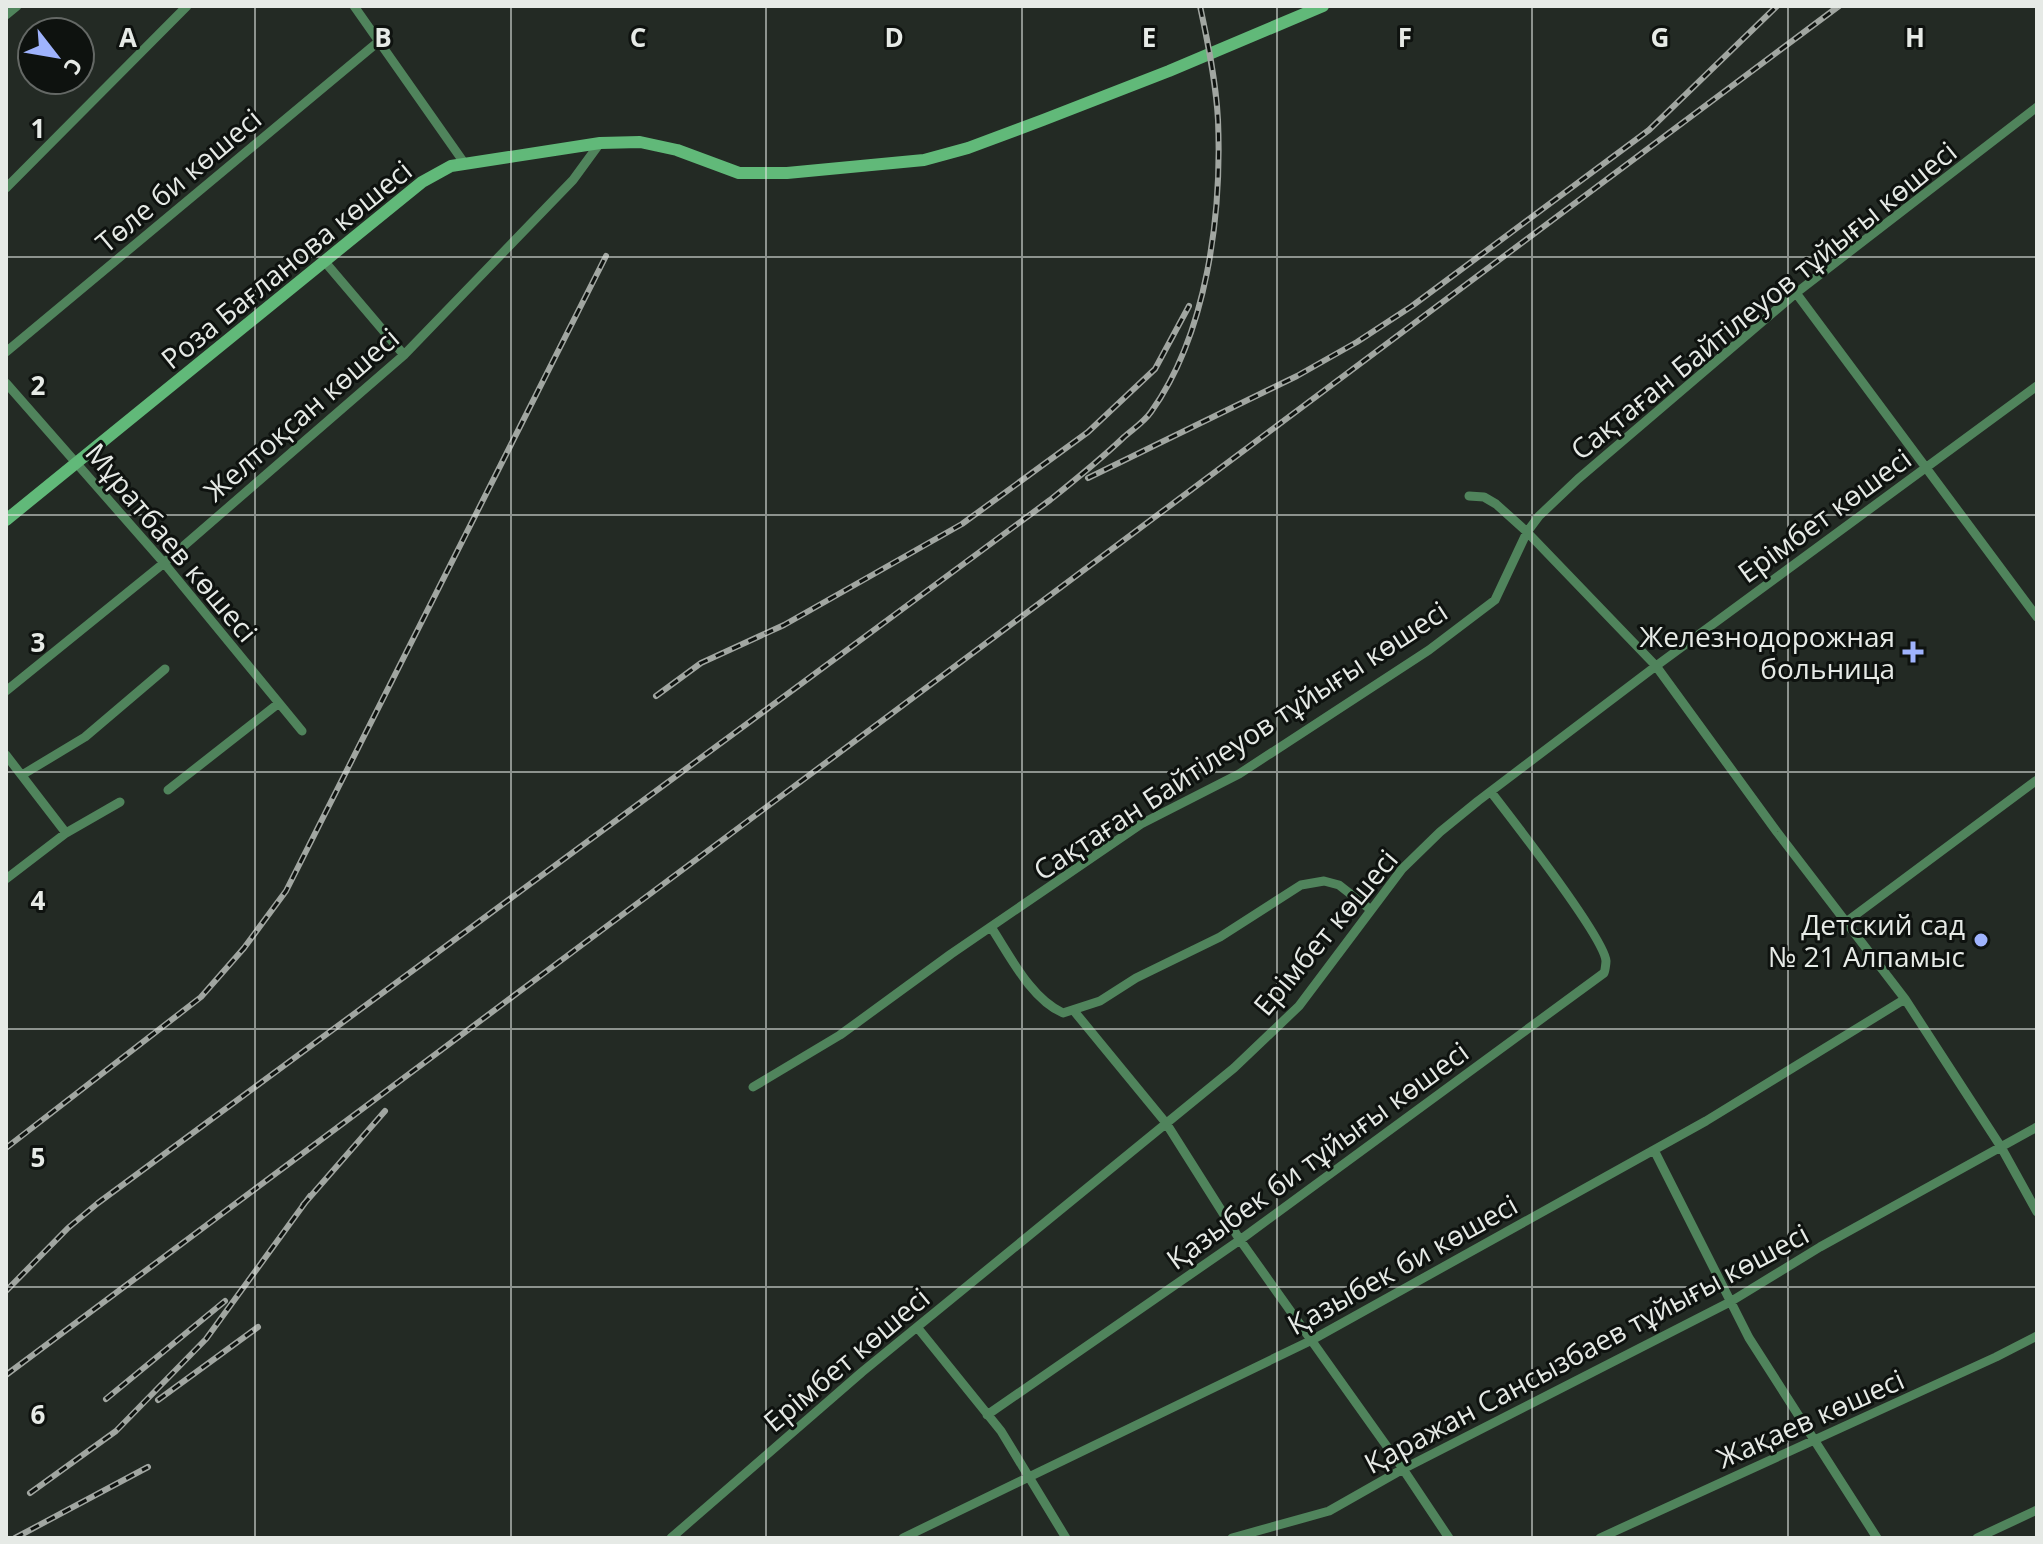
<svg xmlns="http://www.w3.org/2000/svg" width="2043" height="1544" font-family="'Open Sans',sans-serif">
  <rect width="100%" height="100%" fill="#232a24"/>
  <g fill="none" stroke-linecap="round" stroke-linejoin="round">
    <path stroke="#50845c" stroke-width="9" d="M354,6L465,164
      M6,15L17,6
      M6,188L187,6
      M325,262L404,355
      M1796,293L2037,617
      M6,352L378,42
      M6,383L164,563L302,731
      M1469,496L1484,497L1496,504L1527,532L1656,666L1777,832L1905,999L2001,1147L2037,1212
      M6,691L164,563L404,355L573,180L600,143
      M6,755L66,833
      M22,775L85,737L165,669
      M168,790L279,703
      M6,879L66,833L120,802
      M1846,922L2037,780
      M991,927C1010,956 1031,999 1063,1013L1100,1001L1136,978L1220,937L1301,885L1324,881L1339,885L1371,910
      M1074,1011L1166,1123L1240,1240L1403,1469L1449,1538
      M753,1087L840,1035L951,954L1141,824L1239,774L1429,650L1495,600L1527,532L1539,516L1578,479L1796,293L2037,107
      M1654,1150L1749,1338L1877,1538
      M917,1327L1001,1431L1066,1538
      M987,1415L1240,1240L1604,973C1605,972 1606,962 1606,961C1604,937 1511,818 1491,792
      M671,1538L862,1372L1234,1068L1299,1006L1402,869L1440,832L1478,801L1656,666L2037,386
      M903,1538L1310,1341L1706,1121L1905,999
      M1232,1538L1329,1511L1403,1469L1730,1302L1820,1247L2037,1127
      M1600,1538L1996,1357L2037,1336
      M1977,1538L2037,1510"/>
    <path stroke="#61b979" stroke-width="12" d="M6,520L422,182L451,166L600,143L640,142L677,150L739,173H787L924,160L968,148L1043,120L1169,71L1323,6"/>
    <defs>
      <path id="rail" d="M1088,478L1297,376L1357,342L1412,306L1649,130L1777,6
        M656,696L701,663L784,625L962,524L1088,432L1155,369L1189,306
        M6,1148L201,997L244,948L286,891L606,256
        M303,1205L385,1111
        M6,1291L68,1228L98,1203L1050,500C1075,480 1100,460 1124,437C1133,429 1144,422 1151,412C1207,334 1222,215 1218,120C1216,82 1208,43 1200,6
        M6,1375L1839,6
        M106,1399L225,1301
        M158,1400L258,1327
        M30,1493L116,1431L206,1339L310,1196
        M15,1538L148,1467"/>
    </defs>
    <use href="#rail" stroke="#a1a6a1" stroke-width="6"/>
    <use href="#rail" stroke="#0e120f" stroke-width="3" stroke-dasharray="9" stroke-linecap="butt"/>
  </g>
  <path fill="none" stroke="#e6eae6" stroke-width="2" stroke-opacity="0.55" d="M255,6V1538M511,6V1538M766,6V1538M1022,6V1538M1277,6V1538M1532,6V1538M1788,6V1538M6,257H2037M6,515H2037M6,772H2037M6,1029H2037M6,1287H2037"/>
  <g fill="#9fb3fd" stroke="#0e120f" stroke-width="3">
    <path d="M1909 640h8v8h8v8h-8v8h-8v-8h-8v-8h8z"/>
    <circle cx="1981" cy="940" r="8"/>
  </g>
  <g text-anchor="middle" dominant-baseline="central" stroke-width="6" stroke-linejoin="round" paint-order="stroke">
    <g font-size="28" fill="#e6eae6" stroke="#0e120f">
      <text transform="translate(178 180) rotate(-40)">Төле би көшесі</text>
      <text transform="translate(286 264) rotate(-39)">Роза Бағланова көшесі</text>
      <text transform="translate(1763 300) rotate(-39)">Сақтаған Байтілеуов тұйығы көшесі</text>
      <text transform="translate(301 414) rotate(-41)">Желтоқсан көшесі</text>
      <text transform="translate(1824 515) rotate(-36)">Ерімбет көшесі</text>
      <text transform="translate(172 542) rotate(50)">Мұратбаев көшесі</text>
      <text transform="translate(1240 740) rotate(-33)">Сақтаған Байтілеуов тұйығы көшесі</text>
      <text transform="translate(1325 932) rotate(-50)">Ерімбет көшесі</text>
      <text transform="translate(1317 1155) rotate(-36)">Қазыбек би тұйығы көшесі</text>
      <text transform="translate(1402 1264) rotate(-29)">Қазыбек би көшесі</text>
      <text transform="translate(1586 1348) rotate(-28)">Қаражан Сансызбаев тұйығы көшесі</text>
      <text transform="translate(846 1359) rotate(-40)">Ерімбет көшесі</text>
      <text transform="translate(1810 1418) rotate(-24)">Жақаев көшесі</text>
    </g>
    <g font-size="28" fill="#e6eae6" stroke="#0e120f" text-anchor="end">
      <text x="1895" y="636">Железнодорожная<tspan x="1895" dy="32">больница</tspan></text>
      <text x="1965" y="924">Детский сад<tspan x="1965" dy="32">№ 21 Алпамыс</tspan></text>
    </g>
  </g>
  <g font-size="26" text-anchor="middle" font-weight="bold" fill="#e6eae6" stroke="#0e120f" stroke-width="6" stroke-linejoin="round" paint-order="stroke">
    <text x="128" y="47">A</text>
    <text x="383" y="47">B</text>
    <text x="638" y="47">C</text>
    <text x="894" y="47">D</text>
    <text x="1149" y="47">E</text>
    <text x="1405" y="47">F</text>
    <text x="1660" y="47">G</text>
    <text x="1915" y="47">H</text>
    <text x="38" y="138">1</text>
    <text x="38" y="395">2</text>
    <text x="38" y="652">3</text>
    <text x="38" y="910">4</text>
    <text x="38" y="1167">5</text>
    <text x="38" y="1424">6</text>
  </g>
  <rect width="2043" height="1544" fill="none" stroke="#e6eae6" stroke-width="16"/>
  <g transform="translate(56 56) rotate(121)"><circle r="38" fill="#0e120f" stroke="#646865" stroke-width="2"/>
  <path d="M0-6L14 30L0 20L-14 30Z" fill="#9fb3fd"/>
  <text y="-12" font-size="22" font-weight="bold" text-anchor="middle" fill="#e6eae6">С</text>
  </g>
</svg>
